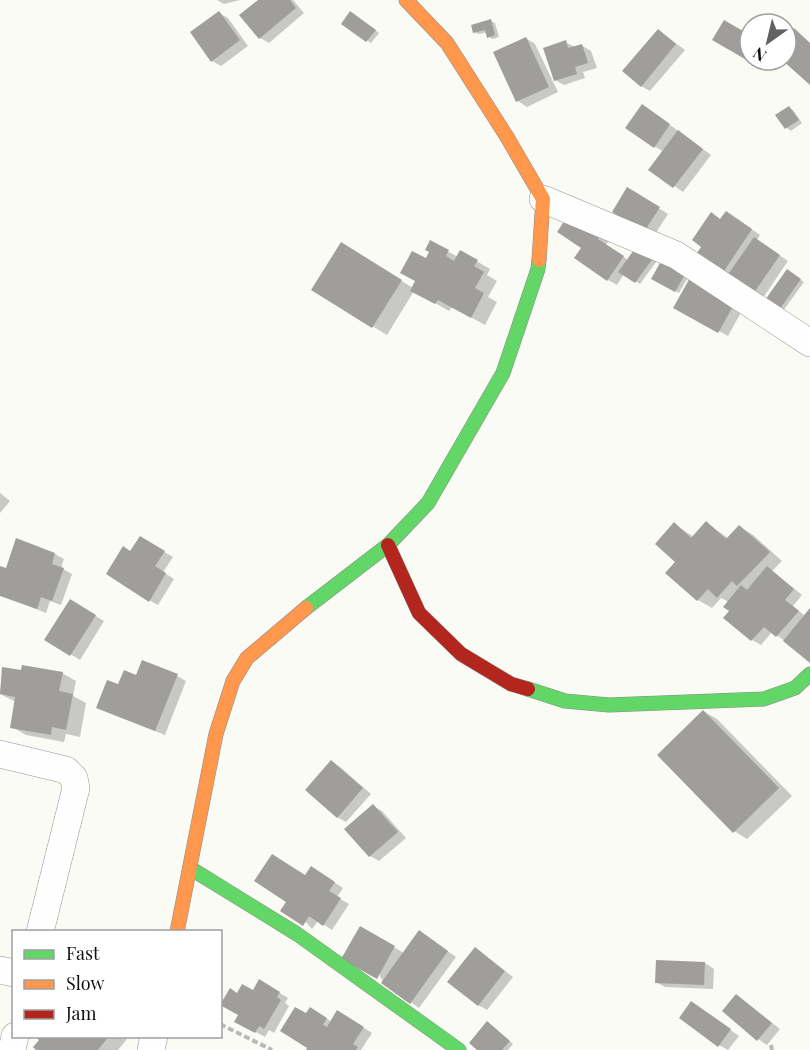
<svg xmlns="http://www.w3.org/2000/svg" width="810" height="1050" font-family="'Playfair Display',serif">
  <rect width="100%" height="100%" fill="#fbfbf6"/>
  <path fill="#0003" d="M217,0H240L224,4Z
    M260,0H293L304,13L269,43L260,38Z
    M219,13L228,18L248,46L221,66L212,61Z
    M355,16L379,33L371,43L343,24Z
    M491,21L495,23L499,37L493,39L489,37L487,32L479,34L474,32Z
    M658,30L685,50L650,91L641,86Z
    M750,37V60H762L759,66L714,39Z
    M526,38L535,44L558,92L527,107L518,101L495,52Z
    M565,42L575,47L581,45L591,51L597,68L583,72L585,78L564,85L555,80Z
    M789,108L793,110L802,123L791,131L787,128L777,115Z
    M651,111L711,155L683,192L650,169L664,152L654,146Z
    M628,189L668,214L654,236L614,211Z
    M735,218L760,235L757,240L788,261L761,301L720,275L722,220Z
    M559,231L610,238L606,245L628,260L659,258L640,284L624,274L617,285L608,280L583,247Z
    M431,242L458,257L461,252L490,269L487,275L497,281L488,297L497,302L485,325L452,307L449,311L414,291L387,335L313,290L355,252L413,288L431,251Z
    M692,271L744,307L728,336L675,307L690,281L687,279L679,293L653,278Z
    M787,271L804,282L783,311L780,309Z
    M0,493L10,501L0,513Z
    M707,523L729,539L740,527L753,535L782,561L772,571L802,595L793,606L805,616L810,610L785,641L772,632L761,645L752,640L725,618L731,611L729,602L721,598L712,608L698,600L667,573L677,562L674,524L694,537Z
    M140,538L173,557L163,572L174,579L158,605L149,600L131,552Z
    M55,554L64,559L61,568L72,574L61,605L50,601L46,613L0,595V567L6,570Z
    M70,601L104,621L80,660L46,639Z
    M3,669L62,673L76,681L73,696L86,703L80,737L66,734L64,742L26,735L12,727L16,702L0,694Z
    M177,676L186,681L165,735L107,712L119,686L137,677Z
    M703,711L717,719L792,796L747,839L734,831Z
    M331,762L340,767L371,794L346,822L337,817Z
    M373,806L382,811L406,838L379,861L370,856L346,829Z
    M320,873L343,888L337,897L349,904L332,930L318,921L312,929L288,902L306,877Z
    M360,928L404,953L428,937L456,957L419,1008L383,983Z
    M475,949L513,977L487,1010L478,1005Z
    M705,963L714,969L713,989L665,987L656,982Z
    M260,981L288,998L285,1003L289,1006L274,1033L269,1030L265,1037L236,1021L240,1015L237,995L253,992Z
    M737,996L780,1029L767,1045L758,1039Z
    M692,1003L739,1036L728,1050L719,1045Z
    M311,1009L332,1022L347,1017L372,1033L361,1050H308L306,1015Z
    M491,1025L513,1044L508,1050H479Z
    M37,1036H125L127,1039L118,1050H39L41,1040Z"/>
  <path fill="#9f9e9b" d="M258,0H290L296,8L259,39L239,15Z
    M219,11L240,40L211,62L190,32Z
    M350,11L376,30L366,42L341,24Z
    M491,19L495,35L487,38L485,30L473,33L471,25Z
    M724,20L750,35V62L712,40Z
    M794,28L810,43V85L782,60H786V38Z
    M658,29L676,44L641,87L622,71Z
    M526,37L549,87L516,102L493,52Z
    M566,40L568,48L582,44L588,63L575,67L577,74L554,81L543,48Z
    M642,104L670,124L654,148L625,128Z
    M789,106L799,120L785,129L775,115Z
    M678,130L703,149L673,188L648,170Z
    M627,187L660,207L644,232L612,212Z
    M571,211L602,232L598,239L624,256L607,281L574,258L581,248L557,232Z
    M726,211L752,229L720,277L693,259L701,247L692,240L711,212L720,219Z
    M754,237L780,255L751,297L725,279Z
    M430,240L449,250L446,256L454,261L460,250L478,260L474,266L484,272L475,288L484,293L471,318L438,300L435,304L410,291L415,281L400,273L412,251L426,258L429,252L425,250Z
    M341,242L402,280L372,328L311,290Z
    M639,243L656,254L635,283L618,272Z
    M665,254L689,267L675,292L651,279Z
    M787,269L801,279L779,310L765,300Z
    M691,276L736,301L718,333L673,308Z
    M706,521L726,539L739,525L770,552L737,586L732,581L717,598L708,589L697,601L665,573L675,562L655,544L674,522L691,538Z
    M140,536L165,551L155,566L166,573L149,602L106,574L123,546L130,551Z
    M16,538L55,553L52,564L64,568L52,601L41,597L37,609L0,596V566L6,568Z
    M767,566L794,589L785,600L799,611L776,637L764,627L751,641L723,618L729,611L723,607L741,585L747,590Z
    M70,599L96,615L70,656L44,640Z
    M810,608V663L783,641Z
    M142,660L178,674L155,731L96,708L107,680L118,684L124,670L136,675Z
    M22,665L63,672L59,691L73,694L66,730L52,727L51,735L10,728L15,697L0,694L2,667L21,670Z
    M703,710L779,788L733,833L657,755Z
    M331,760L363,788L337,818L305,790Z
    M373,804L398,832L369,857L344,829Z
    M272,854L305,875L311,866L335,882L329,891L341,898L323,926L309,916L303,926L280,911L286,902L254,881Z
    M360,926L395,946L377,979L341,959Z
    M419,930L448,951L410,1004L381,983Z
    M475,947L505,971L478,1006L447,982Z
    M656,960L705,962L704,985L655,983Z
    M259,979L280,992L277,997L281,1000L264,1029L259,1026L255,1033L234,1022L238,1015L220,1005L230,988L237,993L242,984L253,990Z
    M736,994L772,1023L757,1041L722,1011Z
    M691,1001L731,1029L718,1047L679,1018Z
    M295,1007L306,1013L310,1007L327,1018L323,1025L327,1027L337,1010L364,1027L353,1044L358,1047L356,1050H306L307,1048L280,1031Z
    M487,1021L510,1041L502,1050H477L469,1043Z
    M34,1036H109L98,1050H36L33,1047L39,1040Z"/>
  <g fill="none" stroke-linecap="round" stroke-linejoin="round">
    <defs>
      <path id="street" d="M543,199L676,255L810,343
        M0,754L66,770L74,778L76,788L40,932
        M0,970L14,973
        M12,1050L15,1036
        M151,1050L154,1036"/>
      <path id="fast" d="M306,608L388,545L428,503L503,373L538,269L539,260
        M528,689L565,701L609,705L764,699L795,688L810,674
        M190,868L297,934L459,1050"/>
      <path id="slow" d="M406,0L447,43L507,137L543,199L539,260
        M177,932L216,734L233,681L247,658L306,608"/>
      <path id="jam" d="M388,545L419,613L461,654L511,684L528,689"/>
    </defs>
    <use href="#street" stroke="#969694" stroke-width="28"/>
    <use href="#fast" stroke="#8c8c8a" stroke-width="15"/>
    <use href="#slow" stroke="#8c8c8a" stroke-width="15"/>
    <use href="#jam" stroke="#8c8c8a" stroke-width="15"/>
    <path stroke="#b9b9b8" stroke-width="4" stroke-dasharray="6 3" stroke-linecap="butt" d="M220,1024L272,1050
      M771,1045L772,1050"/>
    <use href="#street" stroke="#fefefe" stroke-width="27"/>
    <use href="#fast" stroke="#63d668" stroke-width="14"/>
    <use href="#slow" stroke="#ff974d" stroke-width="14"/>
    <use href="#jam" stroke="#b3261e" stroke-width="14"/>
  </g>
  <rect x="12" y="930" width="210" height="108" fill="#ffffff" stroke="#9f9f9f" stroke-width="1.5"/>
  <rect x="24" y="950" width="30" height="9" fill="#63d668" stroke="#9f9f9f" stroke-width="1.5"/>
  <text x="66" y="960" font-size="18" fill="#101010">Fast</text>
  <rect x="24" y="980" width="30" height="9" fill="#ff974d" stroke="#9f9f9f" stroke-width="1.5"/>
  <text x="66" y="990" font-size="18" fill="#101010">Slow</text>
  <rect x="24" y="1010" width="30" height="9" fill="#b3261e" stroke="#9f9f9f" stroke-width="1.5"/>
  <text x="66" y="1020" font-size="18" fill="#101010">Jam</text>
  <g transform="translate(768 42) rotate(214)"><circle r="28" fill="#ffffff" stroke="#9f9f9f" stroke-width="1.5"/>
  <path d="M0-4.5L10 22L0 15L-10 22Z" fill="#626260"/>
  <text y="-9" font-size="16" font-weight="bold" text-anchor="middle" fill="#101010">N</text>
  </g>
</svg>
